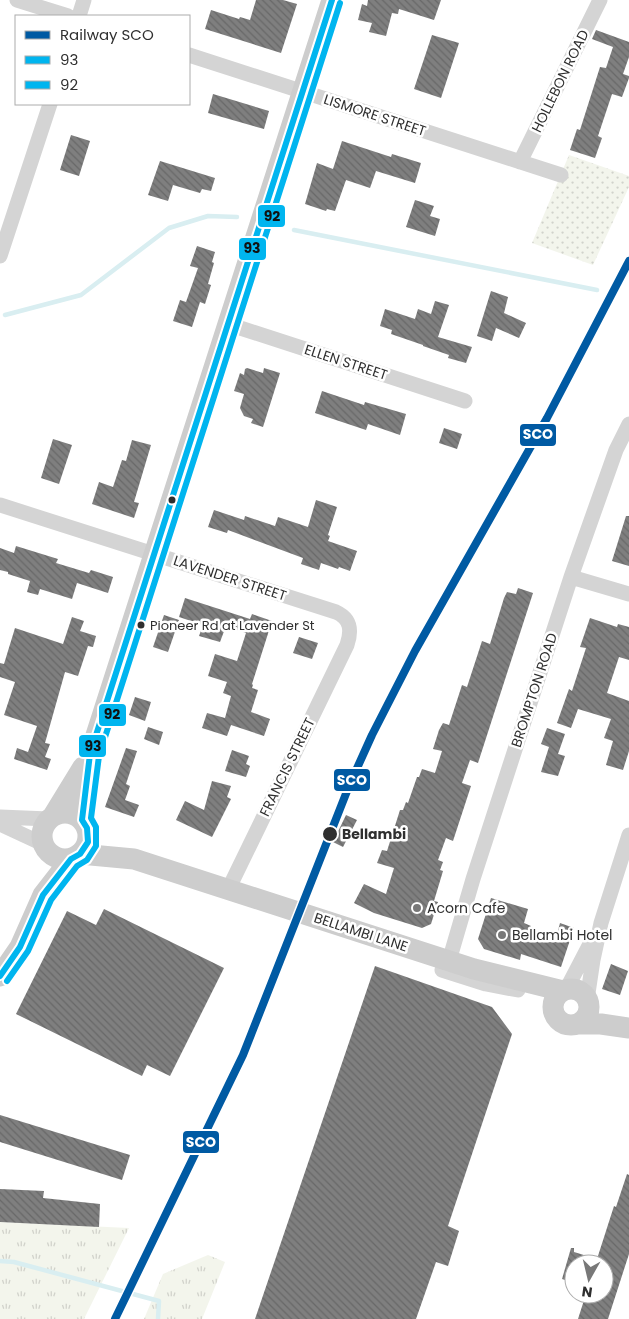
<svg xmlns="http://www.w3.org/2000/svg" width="629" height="1319" font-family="Poppins,sans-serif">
  <defs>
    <pattern id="grass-tufts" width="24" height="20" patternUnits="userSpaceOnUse" patternTransform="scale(1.25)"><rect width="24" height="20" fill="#f3f5ec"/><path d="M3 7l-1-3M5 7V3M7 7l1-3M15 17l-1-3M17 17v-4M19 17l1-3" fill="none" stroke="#d1d2cb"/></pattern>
    <pattern id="park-dots" width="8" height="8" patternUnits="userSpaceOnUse" patternTransform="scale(1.25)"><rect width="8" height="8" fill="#f3f5ec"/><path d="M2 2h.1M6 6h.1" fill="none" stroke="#d1d2cb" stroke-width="1.8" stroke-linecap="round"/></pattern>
    <pattern id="building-back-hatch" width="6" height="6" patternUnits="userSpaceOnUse" patternTransform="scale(1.25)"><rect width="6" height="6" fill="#7f7f7f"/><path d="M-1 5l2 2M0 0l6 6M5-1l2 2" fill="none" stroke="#686868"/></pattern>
  </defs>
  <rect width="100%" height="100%" fill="#fff"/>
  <path fill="url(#grass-tufts)" d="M0,1222L129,1228L84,1319H0Z
    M208,1255L225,1262L202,1319H144L163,1274Z"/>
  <path fill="url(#park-dots)" d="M569,155L629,176V187L593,265L532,243Z"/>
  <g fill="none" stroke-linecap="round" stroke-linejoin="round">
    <path stroke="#d9eef1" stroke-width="4.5" d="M294,230L597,290
      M5,315L81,295L169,228L208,216L237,217
      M0,1261L14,1262L159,1301L158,1319"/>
  </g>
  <path fill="url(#building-back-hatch)" d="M256,0H283L297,4L281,53L205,29L211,10L239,19L240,17L250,20Z
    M368,0H441L434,20L399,9L398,14L392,13L386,36L369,32L372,23L358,20L362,4L367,6Z
    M596,30L629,42V57L623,74L629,76V78L622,97L612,94L598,136L602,138L595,158L570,150L577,129L580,130L600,67L606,68L613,47L592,39Z
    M432,35L459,43L441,98L414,89Z
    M213,94L269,111L264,129L208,113Z
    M71,135L90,141L79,176L60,170Z
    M342,141L391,157L392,154L421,163L415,183L376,171L370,188L346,180L335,211L327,209L326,211L305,204L317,163L333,169Z
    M160,161L215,178L211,191L202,189L200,193L173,185L168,201L148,195Z
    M415,200L434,206L430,216L440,219L435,236L406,227Z
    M197,246L215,252L212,262L214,263L208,284L211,285L205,304L200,302L192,327L173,321L180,300L186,302L198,268L190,266Z
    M491,291L508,297L504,313L526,323L519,338L496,328L492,341L477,336Z
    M435,301L449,305L438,337L472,347L466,363L448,358L449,355L423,346V345L391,334L392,330L380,326L385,309L415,319L418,309L431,314Z
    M247,368L263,373L264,368L280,373L263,427L251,423L253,419L244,416L240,408L244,394L234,391L240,373L244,375L245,369Z
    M322,391L364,405L365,402L406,414L400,435L368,424L366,430L315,413Z
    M444,428L462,434L457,449L439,443Z
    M53,439L72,445L59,484L41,478Z
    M132,440L151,445L134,502L139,503L134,518L92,504L99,482L113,487L122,460L126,461Z
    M316,500L337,507L328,535L330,536L328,541L357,551L350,571L339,567L338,569L321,563L319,570L301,564L303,558L228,530L227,533L208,527L214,510L244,520L245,516L275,526L278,517L308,527Z
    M626,516H629V566L612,561Z
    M16,546L58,559L56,563L89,573L91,570L113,577L108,593L77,583L72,599L40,589L38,595L27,592L30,581L8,574V572L0,570V548L14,553Z
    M518,588L533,593L478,763L470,760L462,783L471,786L453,841L446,838L438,860L443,862L440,870L443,871L434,901L438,902L431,924L422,928L374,913L354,903L364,884L386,894L394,868L377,863L382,850L387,851L400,810H403L406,802L408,803L417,777H419L422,769L435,773L442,751L433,749L439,730L443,723L449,725L462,685L467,687L482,641L490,644L504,598L507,592L516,594Z
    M185,598L250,619L252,614L272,621L252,684L253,685L252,688L258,690L251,712L270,719L264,736L231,725L227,736L202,728L207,713L225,718L231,696L223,693L227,682L208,676L215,654L237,661L246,633L226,626L220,642L199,636L203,625L179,617Z
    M164,615L179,620L168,652L153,647Z
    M72,617L84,621L80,631L96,636L93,647L88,646L78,676L65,672L45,743L50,744L45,757L51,759L47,770L14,759L17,748L28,752L37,726L4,715L15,682L0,677V663L4,664L15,628L63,644Z
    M590,618L617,627L618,624L629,627V660L619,657L607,693L629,701V751L623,770L606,765L613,741L604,738L611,719L578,709L571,728L557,723L569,689L572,691L586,648L580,647Z
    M299,637L318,643L312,659L293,653Z
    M135,697L151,702L145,721L129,715Z
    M148,727L163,732L159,745L144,739Z
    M547,728L565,734L558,754L565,756L558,776L541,772L549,747L541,744Z
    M126,748L137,751L126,784L130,786L125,800L139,805L134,817L105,807Z
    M232,750L249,756L246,764L250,766L246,777L225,771Z
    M212,781L231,786L227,797L231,799L212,837L176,820L185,801L204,810Z
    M346,815L357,820L343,847L333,842Z
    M491,898L528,909L524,923L531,926L529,930L556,938L560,923L574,928L561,967L521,954L520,960L484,949L478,939Z
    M104,909L224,968L170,1076L147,1065L142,1076L16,1014L67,911L96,925Z
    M611,964L628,971L620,995L602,989Z
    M375,966L492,1007L512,1034L448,1226L459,1231L448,1266L436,1262L416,1319H255Z
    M0,1115L130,1155L122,1180L0,1142Z
    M627,1174L629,1175V1254L608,1319H578L586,1294H604V1264H574V1283L562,1279L571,1248H574V1252L597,1259L614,1206L616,1207Z
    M0,1189L44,1191L43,1198L100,1204L99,1227L0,1222Z"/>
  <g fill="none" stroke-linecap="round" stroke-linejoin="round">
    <path stroke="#d4d4d4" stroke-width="15" d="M17,0L68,16
      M79,16L84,0
      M189,55L561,175
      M520,162L600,0
      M0,256L50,104
      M228,324L465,401
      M0,505L336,612C351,619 352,630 347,645L228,890
      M571,577L629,594
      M0,817L49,819
      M0,824L43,844
      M449,961L473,879L571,577L616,450L629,424
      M442,970L486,984L518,990
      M566,990L590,944
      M587,1000L593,960L601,923L629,835"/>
    <path stroke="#cdcdcd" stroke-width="21" d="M42 836a23 23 0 1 1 46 0a23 23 0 1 1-46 0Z
      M53,816L83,767
      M82,820L84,794L90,754L332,0
      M80,854L134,859L474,969L563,991
      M0,976L20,947L43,895L71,859
      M553 1007a18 18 0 1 1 36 0a18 18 0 1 1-36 0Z
      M577,1024H601L629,1028"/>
    <defs>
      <path id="bus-1" d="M0,976L20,947L43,895L71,859L80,854L88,842L87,828L82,820L90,754L332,0"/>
      <path id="bus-2" d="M7,981L28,951L51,900L77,866L87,860L96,846V827L91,818L99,756L340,3"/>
    </defs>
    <use href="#bus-1" stroke="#fff" stroke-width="10"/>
    <use href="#bus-2" stroke="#fff" stroke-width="10"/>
    <use href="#bus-1" stroke="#00b5ef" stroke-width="6"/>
    <use href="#bus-2" stroke="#00b5ef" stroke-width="6"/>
    <defs>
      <path id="rail-1" d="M115,1319L243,1055L349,786L372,735L415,651L547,418L629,261"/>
    </defs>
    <use href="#rail-1" stroke="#fff" stroke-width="11"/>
    <use href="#rail-1" stroke="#005aa3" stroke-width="8"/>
  </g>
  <g fill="#2f2f2f" stroke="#fff" stroke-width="2">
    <circle cx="172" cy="500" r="4.5"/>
    <circle cx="141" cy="625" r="4.5"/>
    <circle cx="330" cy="834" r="8"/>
  </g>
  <g fill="#787878" stroke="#fff" stroke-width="2">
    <circle cx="417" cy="908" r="5"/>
    <circle cx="502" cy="935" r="5"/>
  </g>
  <g text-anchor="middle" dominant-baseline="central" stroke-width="5" stroke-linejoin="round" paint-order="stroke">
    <g font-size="13" fill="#2f2f2f" stroke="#fff" text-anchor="start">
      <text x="150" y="625">Pioneer Rd at Lavender St</text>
    </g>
    <g font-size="14" fill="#2f2f2f" stroke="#fff">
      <text transform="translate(560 81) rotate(-64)">HOLLEBON ROAD</text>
      <text transform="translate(375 115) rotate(18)">LISMORE STREET</text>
      <text transform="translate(346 362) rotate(18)">ELLEN STREET</text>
      <text transform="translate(230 578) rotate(18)">LAVENDER STREET</text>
      <text transform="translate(534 690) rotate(-72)">BROMPTON ROAD</text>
      <text transform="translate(287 767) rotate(-64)">FRANCIS STREET</text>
      <text transform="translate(361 932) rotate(18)">BELLAMBI LANE</text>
    </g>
    <g font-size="14" font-weight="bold" fill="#2f2f2f" stroke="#fff" text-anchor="start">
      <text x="342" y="834">Bellambi</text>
    </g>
    <g font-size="14" fill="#2f2f2f" stroke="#fff" text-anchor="start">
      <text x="427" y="908">Acorn Cafe</text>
      <text x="512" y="935">Bellambi Hotel</text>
    </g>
  </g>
  <g stroke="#fff" stroke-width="2">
    <rect x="257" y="204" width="29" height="24" rx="5" fill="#00b5ef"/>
    <rect x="238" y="237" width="29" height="24" rx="5" fill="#00b5ef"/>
    <rect x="519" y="423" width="38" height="24" rx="5" fill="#005aa3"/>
    <rect x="98" y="703" width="29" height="24" rx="5" fill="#00b5ef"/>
    <rect x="78" y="734" width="29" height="24" rx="5" fill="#00b5ef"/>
    <rect x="333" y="768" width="38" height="24" rx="5" fill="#005aa3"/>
    <rect x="182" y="1130" width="38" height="24" rx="5" fill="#005aa3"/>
  </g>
  <g font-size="14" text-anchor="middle" font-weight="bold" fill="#fff">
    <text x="538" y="439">SCO</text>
    <text x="352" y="785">SCO</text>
    <text x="201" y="1147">SCO</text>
  </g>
  <g font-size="14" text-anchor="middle" font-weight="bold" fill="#111">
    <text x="272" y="221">92</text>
    <text x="252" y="253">93</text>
    <text x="112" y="719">92</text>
    <text x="93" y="751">93</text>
  </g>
  <rect x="15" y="15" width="175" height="90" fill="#ffffff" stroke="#acacac"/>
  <rect x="25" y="31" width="25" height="8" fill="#005aa3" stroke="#acacac"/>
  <text x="60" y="40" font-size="15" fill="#2f2f2f">Railway SCO</text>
  <rect x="25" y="56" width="25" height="8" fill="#00b5ef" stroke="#acacac"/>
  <text x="60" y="65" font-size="15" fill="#2f2f2f">93</text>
  <rect x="25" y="81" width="25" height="8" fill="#00b5ef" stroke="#acacac"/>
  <text x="60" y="90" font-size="15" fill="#2f2f2f">92</text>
  <g transform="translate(589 1279) rotate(188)"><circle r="24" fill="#ffffff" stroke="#acacac"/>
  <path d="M0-4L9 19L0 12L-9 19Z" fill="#787878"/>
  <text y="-8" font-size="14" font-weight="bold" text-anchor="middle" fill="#2f2f2f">N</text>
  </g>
</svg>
